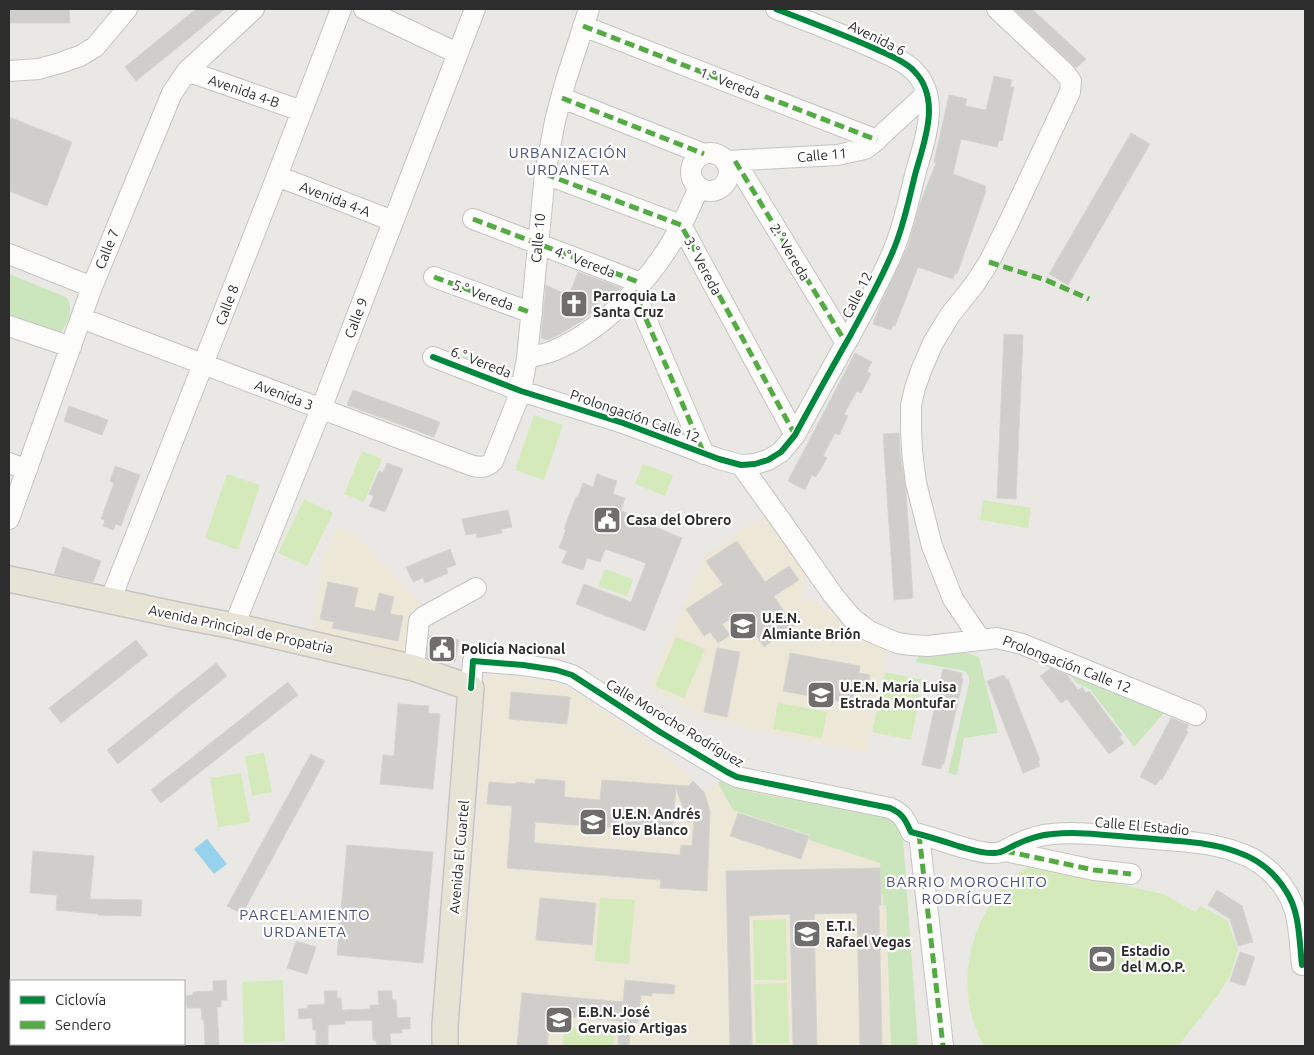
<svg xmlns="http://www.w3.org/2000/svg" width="1314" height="1055" font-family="Ubuntu,sans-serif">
  <rect width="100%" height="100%" fill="#eae8e4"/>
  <path fill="#ede7d8" d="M764,515L806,576L802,599L817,602L847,628L859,636L877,647L887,649L866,752L757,731L699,715L675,700L674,702L649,685L705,555Z
    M338,527L353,533L426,609L409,660L311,636L323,556Z
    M487,675L548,680L566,687L583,697L659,750L680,768L704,792L722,780L734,785L757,792L897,817L904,839L919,1046H459L479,801Z"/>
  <path fill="#ecdedc" d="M9,1011H11V1044H82V1046H9Z"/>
  <path fill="#cbe6bd" d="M9,274L66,297C76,309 66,326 58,337L9,330Z
    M920,652L967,653L979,657L998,733L964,738L957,775L948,773L969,684V677L965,671L916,662Z
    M1063,666L1165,712L1134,747L1090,689L1077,683Z
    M722,780L734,786L756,793L896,818L903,839L918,1046H891L886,906L883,905V895H881L880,863L809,840L810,835L733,810L718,783Z"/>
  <path fill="#d5eabb" d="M534,415L563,425L544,480L515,470Z
    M362,451L382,459L364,502L344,494Z
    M643,464L673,475L665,496L635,484Z
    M227,474L260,485L238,550L205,538Z
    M304,499L333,513L307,566L278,553Z
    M983,500L1031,508L1028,528L980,520Z
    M605,569L633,579L627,596L598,586Z
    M676,637L705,649L684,698L655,686Z
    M885,672L923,680L911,740L872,732Z
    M778,703L827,712L822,738L773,729Z
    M264,753L272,792L252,796L245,756Z
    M241,773L250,822L218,827L210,778Z
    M1029,866H1039L1163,894L1196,912L1200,906L1227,920L1238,950L1230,976L1218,995L1178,1046H984C957,999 964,936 998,894C1006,883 1017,873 1029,866Z
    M600,898L635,900L629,964L595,961Z
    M786,919L787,980H754L753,920Z
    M283,980L285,1041L244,1043L242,982Z
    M787,983L789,1043H756L754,984Z
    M564,1027L615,1031L613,1046H563Z"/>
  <path fill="#97d2ec" d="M207,839L227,864L214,874L194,849Z"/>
  <path fill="#cfceca" stroke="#d5d4d0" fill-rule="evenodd" d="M9,9H69L70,23H9Z
    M196,9H225L136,81L125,67Z
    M1014,9H1032L1086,59L1076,68Z
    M994,76L1012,80L1010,87H1014L1002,141L999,140L997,147L961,139L953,174L986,186L984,191H986L957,274L955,273L953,279L918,267L895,326L893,325L891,330L873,324L881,303L908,246L921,201L936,163L934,162L949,95L967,99L965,106L986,110Z
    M9,117L72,142L47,206L9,191Z
    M1131,133L1150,144L1068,285L1049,274Z
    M578,272L621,288L614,295L604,291L593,311L583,320L562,333L548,340L541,338L546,285L567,295L568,292L570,293Z
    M1004,334L1023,335L1016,499L997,498Z
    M855,353L872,362L867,371L871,374L861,393L857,391L844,414L848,416L839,435L835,433L823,456L827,458L816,477L812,475L805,490L788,481Z
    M353,390L440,422L434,437L347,405Z
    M69,406L108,420L102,435L64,421Z
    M899,433L900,452L906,491L913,598L894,600L883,434Z
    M387,463L403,469L385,512L369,506L374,496L369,494L379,471L383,473Z
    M115,466L140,475L121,526L116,524L113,530L103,526L105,520L101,519L114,483L110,481Z
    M597,474L617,481L613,494L625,498L621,511L654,523L653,526L682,538L645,631L576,604L584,584L631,602L646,563L605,549L600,562L587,558L583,570L562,563L567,551L559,548L566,530L564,529L576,497H578L583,483L593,487Z
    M508,510L512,527L501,529L502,533L477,538L476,533L466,535L462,519Z
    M737,541L765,582L789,566L799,580L774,596L794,626L764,647L740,612L722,624L730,635L718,643L710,632L704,636L686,609L723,585L706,561Z
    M63,547L101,561L93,582L54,574Z
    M450,549L456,565L446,568L448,573L425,583L423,578L413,582L406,567Z
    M328,582L358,588L354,607L375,611L379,593L394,597L390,614L403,616L398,641L332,628L334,622L320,619Z
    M429,636L459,640L455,662L427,657Z
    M136,640L148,655L61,723L49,708Z
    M717,648L740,652L727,717L704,712Z
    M790,653L860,666L859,673L870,675L867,691L855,689L852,704L783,691Z
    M216,663L227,676L118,764L107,750Z
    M1051,668L1067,675L1078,690L1082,687L1086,693L1089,691L1122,735L1119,737L1124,743L1109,754L1067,699L1061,703L1040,676Z
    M943,669L962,673L961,678L963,679L944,764H942L941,769L922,765Z
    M1004,675L1006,679H1008L1040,760L1038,761L1040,766L1023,773L987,681Z
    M288,682L298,695L161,803L151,790Z
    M511,692L570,697L567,724L509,719Z
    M398,704L429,706L428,713L440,714L433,789L380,784L383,755L394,756Z
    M1171,718L1189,725L1186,730L1188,732L1162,780L1160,779L1156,785L1140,777Z
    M311,754L325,761L242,914L227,906Z
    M536,779L565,781L564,797L600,800L602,780L688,786L693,781L704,792L710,811L707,891L660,888L661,880L507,868L512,806L487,804L489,782L516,784V782L535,784ZM676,788L688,822L694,820L692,846L681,845L680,855L534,843L535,822L672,832Z
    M738,813L809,836L801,859L730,836Z
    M347,845L433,852L423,963L337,955Z
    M33,851L94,856L90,899L142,900L141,916L98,915V914L56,910L57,895L30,893Z
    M880,868L881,905H879L882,1046H860L857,913L814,914L817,1046H793L790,914L749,916L752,1046H730L726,871Z
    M1217,890L1242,906L1253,942L1238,946L1230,919L1208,905Z
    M540,898L596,903L592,945L536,940Z
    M296,941L316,947L307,974L287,968Z
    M1240,952L1255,957L1245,986L1230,981Z
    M226,980L227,1000H221V1007H217L219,1046H205L204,1020H202L201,1008H187L186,996L193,995V992L213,991V981Z
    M625,980L675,985L674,994L652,993V996L641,995L638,1023L631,1022L629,1046H618L620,1021L550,1015L547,1046H517L522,993L623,1002Z
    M324,991H337V998H341L342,1010L370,1009V1005H379L378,991H392V1000H396L397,1018L410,1017V1029H402V1033H390L391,1046H377L376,1040H373L372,1020L345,1021V1024L328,1025V1046H316V1030H313L312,1018L299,1019L298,1009L308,1008V1005L325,1004Z"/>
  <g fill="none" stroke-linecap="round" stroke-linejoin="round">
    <defs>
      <path id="minor" d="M364,9L457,53
        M583,26L877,140
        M9,71L39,69L60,63L80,56L95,47L127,9
        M187,71L302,111
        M562,98L704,154
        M691 172a19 19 0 1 1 38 0a19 19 0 1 1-38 0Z
        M725,161L837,155L865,149L873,143L927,93
        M735,161L846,343
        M545,174L681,225L795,435
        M277,176L393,221
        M473,219L641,283
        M9,254L92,287
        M434,277L532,313
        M634,291L704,454
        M81,318L473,466C482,467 486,468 493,461L521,391L527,358L545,174L555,121L565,83L589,9
        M9,326L71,347
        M433,357L521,391L623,423L719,459L741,465L755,464L768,460L781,452L795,435C813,402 831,369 850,336C865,308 881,280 893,251C904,226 909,198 916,171C925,140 941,98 914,71C906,62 889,55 878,50C845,35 810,22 776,9
        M527,358C536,356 545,354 553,351C603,330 649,282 676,235C685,220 692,203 699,187
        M9,463L27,470
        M741,465L782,522L833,595L852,618L869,631L897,643L911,645L928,646L997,638L1022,644L1196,715
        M9,519L92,287L172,93L187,71L254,9
        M110,601L277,176L341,9
        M234,626L321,409L475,9
        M980,639L953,599L932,546L916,483L912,451L911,428V405L915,388L922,368L933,343L950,315L974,285L989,262L1009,222L1070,92L1071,81L1065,73L997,9
        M414,668L419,621L425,616L476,588
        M471,688L473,661L523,665L556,670L572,675L660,732L727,772L737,777L890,808C903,814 905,819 911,832C927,836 943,841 958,846C970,849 983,854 995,853C1002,853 1007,849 1013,846C1025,840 1039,835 1052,834C1082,831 1113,836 1143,838C1174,841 1207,841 1237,852C1258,859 1275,873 1286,891C1300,912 1299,940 1302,965
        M919,834L943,1046
        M1005,851L1094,870L1131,874"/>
      <path id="major" d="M9,579L182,616L234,626L414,668L471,688L445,1026V1046"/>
    </defs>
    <use href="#minor" stroke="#c4c4c4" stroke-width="22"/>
    <use href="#major" stroke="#c6c5c3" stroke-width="28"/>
    <use href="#minor" stroke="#fcfcfb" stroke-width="20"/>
    <use href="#major" stroke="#e7e4d6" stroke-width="25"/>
    <path stroke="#54ab44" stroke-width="5" stroke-dasharray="10 5" stroke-linecap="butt" d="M583,26L877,140
      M562,98L704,154
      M735,161L846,343
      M545,174L681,225L795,435
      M473,219L641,283
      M989,262L1046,280L1089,299
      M434,277L532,313
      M634,291L704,454
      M919,834L943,1046
      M1005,851L1094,870L1131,874"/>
    <defs>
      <path id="cycleway" d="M433,357L521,391L623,423L719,459L741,465L755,464L768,460L781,452L795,435C813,402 831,369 850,336C865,308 881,280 893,251C904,226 909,198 916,171C925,140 941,98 914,71C906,62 889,55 878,50C845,35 810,22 776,9
        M471,688L473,661L523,665L556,670L572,675L660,732L727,772L737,777L890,808C903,814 905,819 911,832C927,836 943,841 958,846C970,849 983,854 995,853C1002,853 1007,849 1013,846C1025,840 1039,835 1052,834C1082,831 1113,836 1143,838C1174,841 1207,841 1237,852C1258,859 1275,873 1286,891C1300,912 1299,940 1302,965"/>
    </defs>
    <use href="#cycleway" stroke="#fff" stroke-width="9"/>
    <use href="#cycleway" stroke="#00873e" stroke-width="6"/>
  </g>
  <defs>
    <symbol id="church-square" viewBox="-11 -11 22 22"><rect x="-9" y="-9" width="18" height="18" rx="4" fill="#6f6e6d" stroke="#fff"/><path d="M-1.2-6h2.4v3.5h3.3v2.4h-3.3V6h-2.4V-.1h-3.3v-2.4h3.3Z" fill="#fff"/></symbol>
    <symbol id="civic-square" viewBox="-11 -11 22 22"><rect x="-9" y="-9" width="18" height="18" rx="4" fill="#6f6e6d" stroke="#fff"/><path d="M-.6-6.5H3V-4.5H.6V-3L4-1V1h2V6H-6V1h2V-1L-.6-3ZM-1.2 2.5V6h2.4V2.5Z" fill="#fff"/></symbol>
    <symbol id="school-square" viewBox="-11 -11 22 22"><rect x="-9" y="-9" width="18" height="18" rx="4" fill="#6f6e6d" stroke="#fff"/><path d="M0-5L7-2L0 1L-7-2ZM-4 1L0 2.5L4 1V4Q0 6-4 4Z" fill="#fff"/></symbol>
    <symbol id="stadium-square" viewBox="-11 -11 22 22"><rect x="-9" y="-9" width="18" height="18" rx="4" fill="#6f6e6d" stroke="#fff"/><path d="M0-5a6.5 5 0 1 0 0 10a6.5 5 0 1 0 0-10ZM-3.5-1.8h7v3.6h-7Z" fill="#fff"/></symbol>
  </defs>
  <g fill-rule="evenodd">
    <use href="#church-square" x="558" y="288" width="32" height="32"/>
    <use href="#civic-square" x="591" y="504" width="32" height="32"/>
    <use href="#school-square" x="727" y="610" width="32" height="32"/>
    <use href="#civic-square" x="426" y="633" width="32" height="32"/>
    <use href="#school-square" x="805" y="679" width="32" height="32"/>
    <use href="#school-square" x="577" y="806" width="32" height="32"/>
    <use href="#school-square" x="791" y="918" width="32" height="32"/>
    <use href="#stadium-square" x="1086" y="943" width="32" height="32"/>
    <use href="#school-square" x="543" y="1004" width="32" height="32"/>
  </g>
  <g text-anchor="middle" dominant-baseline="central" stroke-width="4.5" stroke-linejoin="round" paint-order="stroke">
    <g font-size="14" fill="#2d2d2d" stroke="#fff">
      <text transform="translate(877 38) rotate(26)">Avenida 6</text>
      <text transform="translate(730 83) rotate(21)">1.° Vereda</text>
      <text transform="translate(244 91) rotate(19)">Avenida 4-B</text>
      <text transform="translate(822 155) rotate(-5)">Calle 11</text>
      <text transform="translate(335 199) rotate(21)">Avenida 4-A</text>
      <text transform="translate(538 238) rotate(-85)">Calle 10</text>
      <text transform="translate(107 249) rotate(-68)">Calle 7</text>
      <text transform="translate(790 252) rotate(59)">2.° Vereda</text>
      <text transform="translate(585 262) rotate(21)">4.° Vereda</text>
      <text transform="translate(703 266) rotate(62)">3.° Vereda</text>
      <text transform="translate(483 295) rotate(20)">5.° Vereda</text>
      <text transform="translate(857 295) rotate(-63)">Calle 12</text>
      <text transform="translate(227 305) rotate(-69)">Calle 8</text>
      <text transform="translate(356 318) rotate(-69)">Calle 9</text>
      <text transform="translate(481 362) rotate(21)">6.° Vereda</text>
      <text transform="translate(284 395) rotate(21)">Avenida 3</text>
      <text transform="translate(635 416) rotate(19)">Prolongación Calle 12</text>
      <text transform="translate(241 629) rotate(12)">Avenida Principal de Propatria</text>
      <text transform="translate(1067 664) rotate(21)">Prolongación Calle 12</text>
      <text transform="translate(675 723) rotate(31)">Calle Morocho Rodríguez</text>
      <text transform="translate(1142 826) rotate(5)">Calle El Estadio</text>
      <text transform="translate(459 857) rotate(-85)">Avenida El Cuartel</text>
    </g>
    <g font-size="14" font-weight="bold" fill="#2d2d2d" stroke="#fff" text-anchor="start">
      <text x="593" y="296">Parroquia La<tspan x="593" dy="16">Santa Cruz</tspan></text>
      <text x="626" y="520">Casa del Obrero</text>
      <text x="762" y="618">U.E.N.<tspan x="762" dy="16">Almiante Brión</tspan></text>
      <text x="461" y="649">Policía Nacional</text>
      <text x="840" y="687">U.E.N. María Luisa<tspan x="840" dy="16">Estrada Montufar</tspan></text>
      <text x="612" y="814">U.E.N. Andrés<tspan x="612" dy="16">Eloy Blanco</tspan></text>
      <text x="826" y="926">E.T.I.<tspan x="826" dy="16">Rafael Vegas</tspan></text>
      <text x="1121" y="951">Estadio<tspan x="1121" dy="16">del M.O.P.</tspan></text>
      <text x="578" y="1012">E.B.N. José<tspan x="578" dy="16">Gervasio Artigas</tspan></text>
    </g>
    <g font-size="15" letter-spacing="1" fill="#4c537e" stroke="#fff">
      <text x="568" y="152">URBANIZACIÓN<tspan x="568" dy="17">URDANETA</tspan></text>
      <text x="967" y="881">BARRIO MOROCHITO<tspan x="967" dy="17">RODRÍGUEZ</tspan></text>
      <text x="305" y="914">PARCELAMIENTO<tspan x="305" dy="17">URDANETA</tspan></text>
    </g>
  </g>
  <rect width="1314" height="1055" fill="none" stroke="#2d2d2d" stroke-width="20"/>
  <rect x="10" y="980" width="175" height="65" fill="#ffffff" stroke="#ababab"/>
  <rect x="20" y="996" width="25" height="8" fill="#00873e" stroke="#ababab"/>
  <text x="55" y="1005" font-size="15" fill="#2d2d2d">Ciclovía</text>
  <rect x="20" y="1021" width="25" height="8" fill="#54ab44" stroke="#ababab"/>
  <text x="55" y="1030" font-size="15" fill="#2d2d2d">Sendero</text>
</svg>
